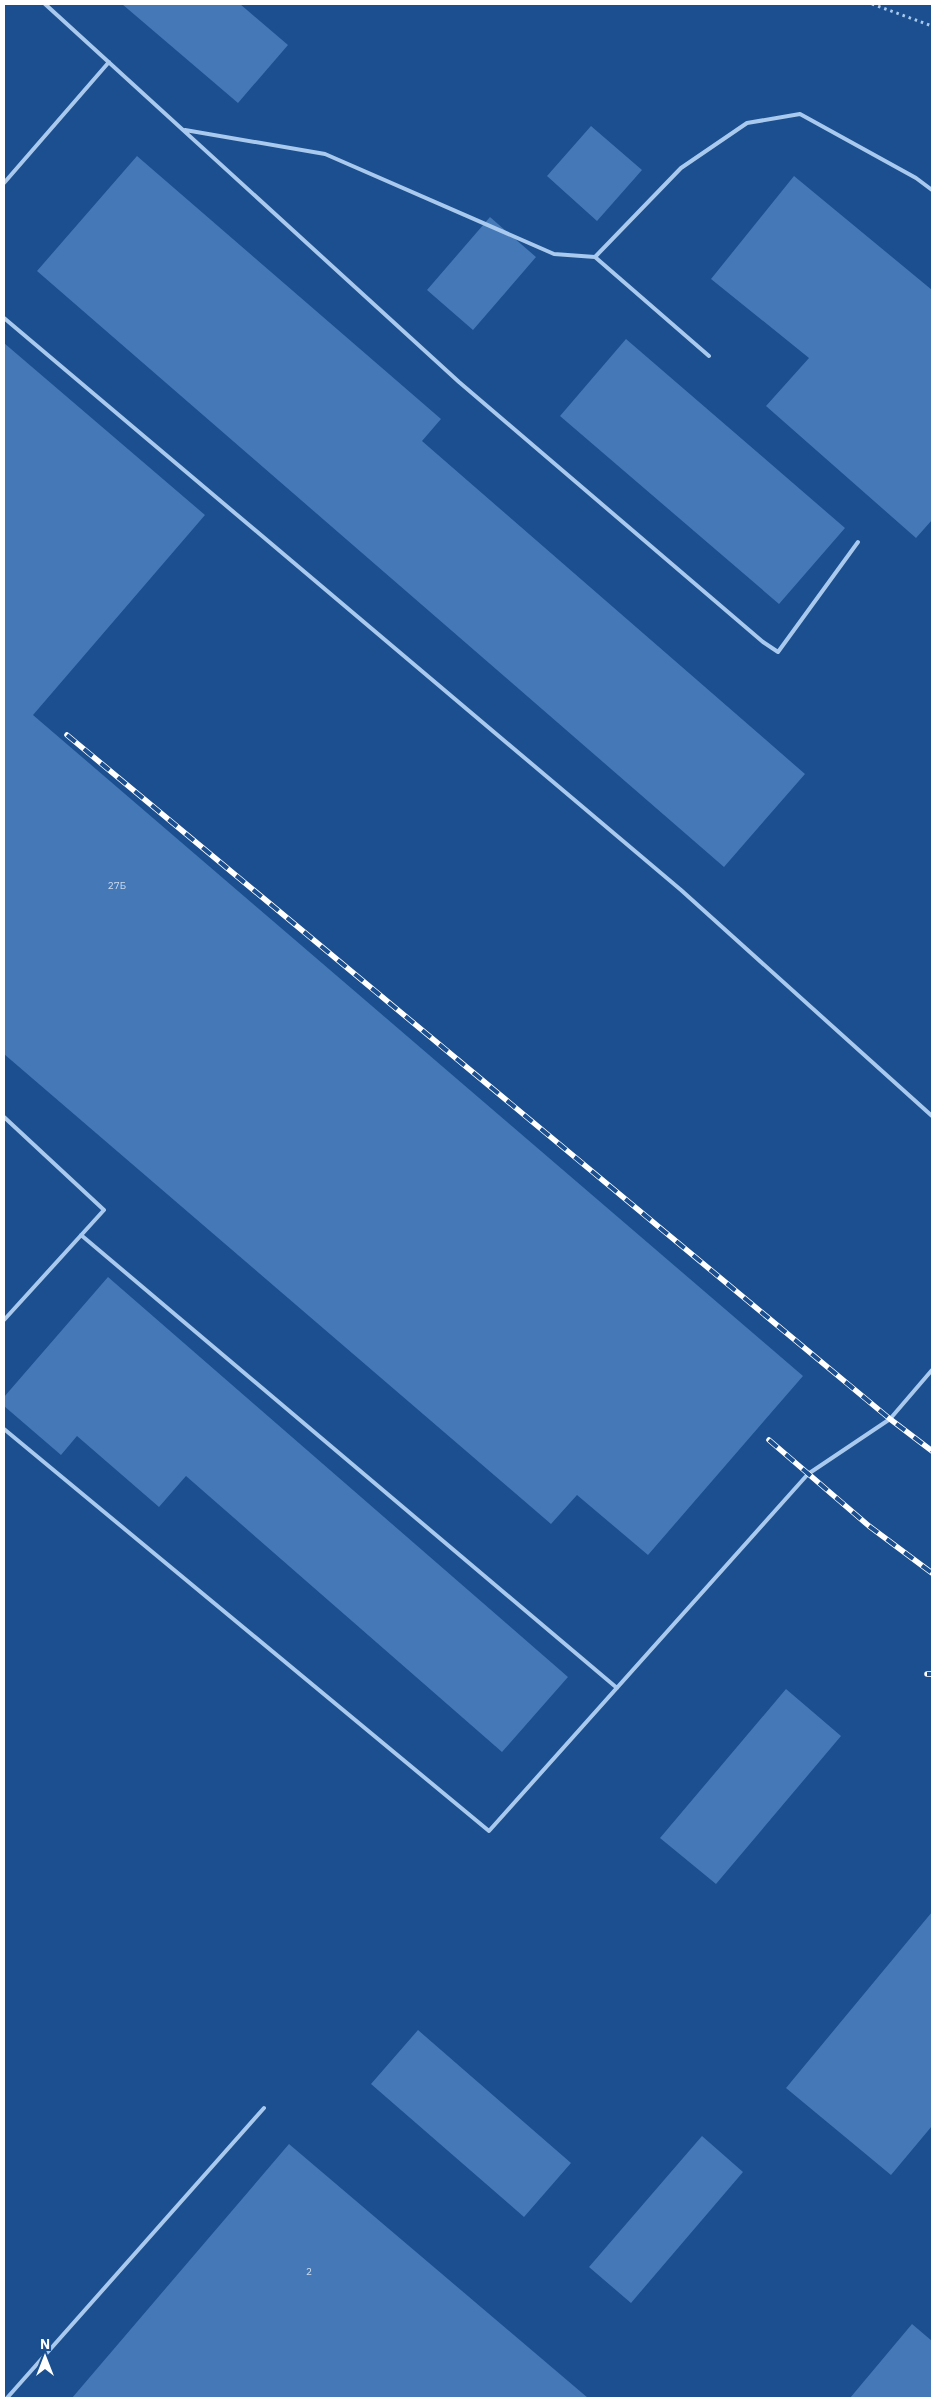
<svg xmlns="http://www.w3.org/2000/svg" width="936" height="2402" font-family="'IBM Plex Sans',sans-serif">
  <rect width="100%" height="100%" fill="#1b4f8f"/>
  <path fill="#4478b7" d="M122,4H240L288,45L238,103Z
    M591,126L642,170L597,221L547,176Z
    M137,156L441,419L422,441L805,774L724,867L37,271Z
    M794,176L932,290V520L916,538L766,406L809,358L711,279Z
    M490,217L536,257L473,330L427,290Z
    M626,339L845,528L779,604L560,416Z
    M4,343L205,515L33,715L803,1376L648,1555L577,1495L551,1524L4,1054Z
    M108,1277L568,1677L502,1752L186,1476L159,1507L77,1436L61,1455L4,1406V1397Z
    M786,1689L841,1736L716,1884L660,1838Z
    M932,1912V2126L891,2175L786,2088Z
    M418,2030L571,2163L524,2217L371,2084Z
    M702,2136L743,2172L631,2303L589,2267Z
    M289,2144L588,2398H72Z
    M912,2324L932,2341V2398H850Z"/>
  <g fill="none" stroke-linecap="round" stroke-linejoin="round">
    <path stroke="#a9c9ee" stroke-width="3" stroke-dasharray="2.5 4" stroke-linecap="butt" d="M872,4L932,26"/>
    <path stroke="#a9c9ee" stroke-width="4" d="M45,4L459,382L763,642L778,652L858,542
      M185,130L325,154L554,254L595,257L681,168L747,123L800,114L916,178L932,190
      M4,183L109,62
      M595,257L709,356
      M4,318L681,890L932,1116
      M4,1117L104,1210L4,1320
      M81,1235L617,1688
      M4,1429L489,1831L808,1474L890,1419L932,1370
      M7,2398L264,2108"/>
    <defs>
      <path id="rail" d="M67,735L890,1419L932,1451
        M769,1440L869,1526L932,1573
        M927,1674H932"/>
    </defs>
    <use href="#rail" stroke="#fff" stroke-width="5.5"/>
    <use href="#rail" stroke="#1b4f8f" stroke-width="4" stroke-dasharray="11" stroke-linecap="butt"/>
  </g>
  <g text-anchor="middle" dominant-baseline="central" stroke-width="4" stroke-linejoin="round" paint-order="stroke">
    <g font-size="10" fill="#d0dded">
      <text x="117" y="885">27Б</text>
      <text x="309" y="2271">2</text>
    </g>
  </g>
  <rect width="936" height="2402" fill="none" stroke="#ffffff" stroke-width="10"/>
  <g transform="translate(45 2357)" stroke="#1b4f8f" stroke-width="4" paint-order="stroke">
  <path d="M0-4L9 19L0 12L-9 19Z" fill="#ffffff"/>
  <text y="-8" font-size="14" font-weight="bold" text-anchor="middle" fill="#ffffff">N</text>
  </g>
</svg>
